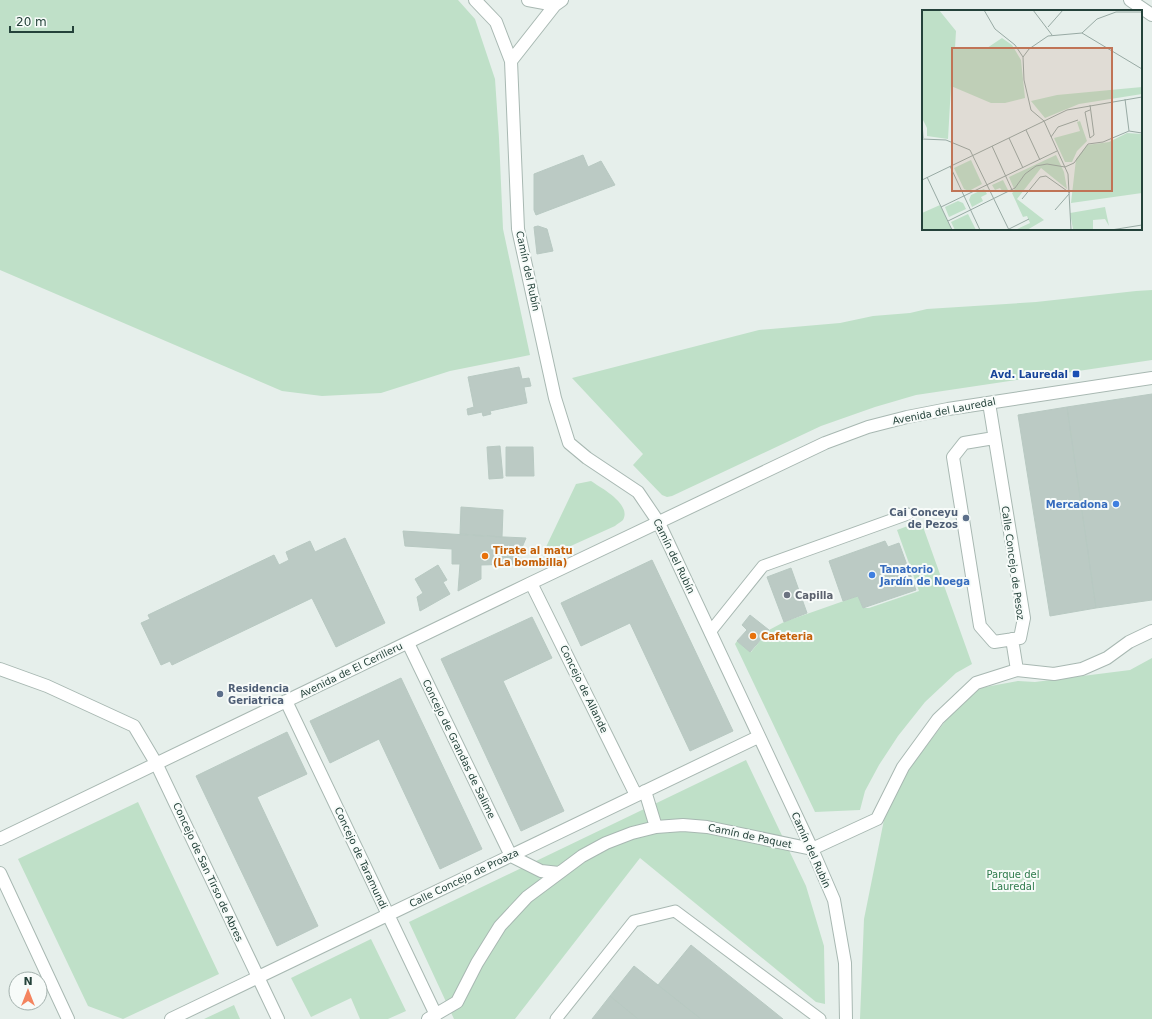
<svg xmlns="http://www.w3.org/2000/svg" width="1152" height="1019" font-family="'DejaVu Sans',sans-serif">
  <rect width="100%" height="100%" fill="#e6efeb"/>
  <path fill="#bfe0c8" d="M0,0H458L475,19L495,79L499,138L503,229L530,355L450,371L381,393L322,396L282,391L0,270Z
    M1152,290V360L916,395L875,407L821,426L672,496L667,497L662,495L633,465L643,454L572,378L759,330L840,323L873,316L910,313L927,309L1036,302L1136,291Z
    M591,481C601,488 632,504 623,520C621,522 617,524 615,526L553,554L546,547L576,484Z
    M921,521L972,664L956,673L925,702L898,736L879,765L865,791L860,810L815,812L735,644L737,641L751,652L769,630L784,622L858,596L863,608H869L919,591L897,530Z
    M1152,658V1019H860L864,919L889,795L969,690L1018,681L1035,682L1130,670Z
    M746,760L806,886L824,946L825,1004L816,1002L640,858L515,1019H454L409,922Z
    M138,802L219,974L123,1019L88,1006L18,859Z
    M371,939L406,1011L388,1019H360L351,998L311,1017L291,978Z
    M234,1005L240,1019H204Z"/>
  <path fill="#bbcac4" stroke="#b8c9c2" d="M583,155L588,167L601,161L615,185L536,215L534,210V174Z
    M538,226L547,229L553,251L537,254L534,227Z
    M519,367L522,379L529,378L531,386L524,387L527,403L490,411L491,414L483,416L482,412L468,415L467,409L474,407L468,377Z
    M1152,394V600L1096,608L1067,407Z
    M1067,407L1096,608L1050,616L1018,415Z
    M500,446L503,478L489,479L487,447Z
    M506,447H533L534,476H506Z
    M461,507L503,510L502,537L460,534Z
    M403,531L483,536L526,538L515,564L481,565V579L458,591L460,564H452V549L405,546Z
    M345,538L385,623L336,647L312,598L172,665L170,661L161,665L141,623L150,619L148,615L274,555L279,565L289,560L286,552L310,541L315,552Z
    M885,541L888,547L899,543L916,590L863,608L858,596L843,601L829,561Z
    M652,560L733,731L690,751L630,623L581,646L561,603Z
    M438,565L447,580L443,582L450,594L420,611L417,597L423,593L415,579Z
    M791,568L807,613L784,622L767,577Z
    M750,615L769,630L750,652L737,641L747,630L742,625Z
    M532,617L552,658L503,681L564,811L521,831L441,659Z
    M401,678L482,849L440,869L379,739L330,763L310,721Z
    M287,732L307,774L257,797L318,926L277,946L196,776Z
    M691,945L783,1019H701L658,985Z
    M634,966L658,985L701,1019H638L610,996Z
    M610,996L638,1019H592Z"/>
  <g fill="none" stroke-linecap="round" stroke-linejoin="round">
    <defs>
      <path id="lane" d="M710,632L763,566L908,514
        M556,1019L634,921L675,911L820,1019"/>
      <path id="street" d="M475,0L496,22L511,61L518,229L555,398L569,443L587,458L638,492L659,523L812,849L834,900L845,963L846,1019
        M528,0L555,5
        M1130,0L1152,15
        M511,61L555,5L562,0
        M989,403L1024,618L1020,638L994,642L980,626L953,457L964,443L994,438
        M531,583L636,795
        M1012,639L1017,670
        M408,643L511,856
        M0,669L47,686L134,726L156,763L278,1019
        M286,701L436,1015
        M645,791L656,827
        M0,839L531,583L825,443L868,427L907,417L948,409L1152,378
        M511,856L541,871L559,873
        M0,873L68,1019
        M171,1019L758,737
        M428,1019L457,1002L477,963L500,926L527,897L582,856L606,843L632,833L656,827L683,825L707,827L812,849L877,819L903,767L938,719L976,683L1017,670L1054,674L1082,669L1107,658L1129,642L1152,631"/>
    </defs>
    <use href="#lane" stroke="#a8b8b2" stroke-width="13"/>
    <use href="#street" stroke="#a8b8b2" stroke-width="14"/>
    <use href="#lane" stroke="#fff" stroke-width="11"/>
    <use href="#street" stroke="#fff" stroke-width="12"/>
  </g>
  <rect fill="#1a4fb4" stroke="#f7fbf9" stroke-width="1.5" x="1072" y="370" width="8" height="8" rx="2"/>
  <g fill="#3f7fe0" stroke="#f7fbf9" stroke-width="1.5">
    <circle cx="1116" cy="504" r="4"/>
    <circle cx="872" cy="575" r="4"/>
  </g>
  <g fill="#5c6f8a" stroke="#f7fbf9" stroke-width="1.5">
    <circle cx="966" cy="518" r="4"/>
    <circle cx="220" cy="694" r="4"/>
  </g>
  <g fill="#e8710a" stroke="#f7fbf9" stroke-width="1.5">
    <circle cx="485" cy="556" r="4"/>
    <circle cx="753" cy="636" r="4"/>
  </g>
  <circle fill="#6b7280" stroke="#f7fbf9" stroke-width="1.5" cx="787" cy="595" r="4"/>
  <g text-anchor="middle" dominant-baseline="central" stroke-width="4" stroke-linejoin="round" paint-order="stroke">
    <g font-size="10" fill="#24423a" stroke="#f7fbf9">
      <text transform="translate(528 271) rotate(78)">Camín del Rubín</text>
      <text transform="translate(944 411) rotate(-11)">Avenida del Lauredal</text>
      <text transform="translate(674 556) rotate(64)">Camín del Rubín</text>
      <text transform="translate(1013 563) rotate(82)">Calle Concejo de Pesoz</text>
      <text transform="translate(351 670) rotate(-26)">Avenida de El Cerilleru</text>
      <text transform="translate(584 689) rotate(64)">Concejo de Allande</text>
      <text transform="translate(459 749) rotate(64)">Concejo de Grandas de Salime</text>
      <text transform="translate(750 836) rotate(12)">Camín de Paquet</text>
      <text transform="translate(811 850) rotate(66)">Camín del Rubín</text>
      <text transform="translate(361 858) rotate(65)">Concejo de Taramundi</text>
      <text transform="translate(208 872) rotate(65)">Concejo de San Tirso de Abres</text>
      <text transform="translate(464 878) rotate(-26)">Calle Concejo de Proaza</text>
    </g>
    <g font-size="10" font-weight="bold" fill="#164399" stroke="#f7fbf9" text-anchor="end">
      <text x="1068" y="374">Avd. Lauredal</text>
    </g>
    <g font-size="10" font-weight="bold" fill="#366cbe" stroke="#f7fbf9" text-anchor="end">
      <text x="1108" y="504">Mercadona</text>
      <text x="880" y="569" text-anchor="start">Tanatorio<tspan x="880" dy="12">Jardín de Noega</tspan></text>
    </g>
    <g font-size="10" font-weight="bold" fill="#4e5e75" stroke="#f7fbf9" text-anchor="end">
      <text x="958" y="512">Cai Conceyu<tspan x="958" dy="12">de Pezos</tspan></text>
      <text x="228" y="688" text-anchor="start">Residencia<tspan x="228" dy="12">Geriatrica</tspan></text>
    </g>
    <g font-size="10" font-weight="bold" fill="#c56008" stroke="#f7fbf9" text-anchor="start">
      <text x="493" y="550">Tirate al matu<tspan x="493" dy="12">(La bombilla)</tspan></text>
      <text x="761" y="636">Cafeteria</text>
    </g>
    <g font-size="10" font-weight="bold" fill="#5b616d" stroke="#f7fbf9" text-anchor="start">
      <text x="795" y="595">Capilla</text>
    </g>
    <g font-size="10" fill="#2d7a4b" stroke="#f7fbf9">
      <text x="1013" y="874">Parque del<tspan x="1013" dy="12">Lauredal</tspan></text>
    </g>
  </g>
  <g transform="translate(922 10)">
    <rect width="220" height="220" fill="#e6efeb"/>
    <path d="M0,0H17L34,21L33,38H65L80,28L90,35L99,50L103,88L83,93H69L29,76L26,129L5,126V118L0,108ZM220,77V84L157,94L123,108L109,91L135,85ZM158,111L165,131L155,141L150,152H143L132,128L158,121L155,112ZM205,123L220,124V183L149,193L154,149L165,135L187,132ZM134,145L142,162L145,179L119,158L95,189L122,210L105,220H93L108,213L105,206L101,207L90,183L93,181L87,167ZM49,150L60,174L47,181L42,179L32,158ZM81,170L86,180L81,182L78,178L73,180L70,175ZM62,179L65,184L59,187L61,191L50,197L47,190L49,185ZM36,191L41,193L44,199L27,207L23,197ZM18,195L30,220H0V203ZM183,197L187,216L183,209L171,210V219H151L148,203ZM46,204L54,220H33L29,212Z" fill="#bfe0c8"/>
    <path fill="none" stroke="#98aaa4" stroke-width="1" d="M62,0L73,19L93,35L101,47L102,70L109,100L122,111L146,164L149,220M111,0L130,25M126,17L141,0M160,23L220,59M101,47L107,39L126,26L160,23L175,9L194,2H220M203,89L207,121M168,95L172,125L168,128L163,102L168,100M0,111L1,128M104,120L118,150M129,127L136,117L156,110M87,128L101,158M0,129L24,130L48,140L87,220M70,136L90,180M28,156L58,220M5,167L30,220M0,170L145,100L220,87M100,189L118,167L124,166L148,183M19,197L135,141M133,200L147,184M26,211L93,178L103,164L114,156L125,154L143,157L152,153L166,134L181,132L207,121L220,123M85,220L107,209M189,220L220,215"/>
    <path fill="#c07456" fill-opacity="0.15" stroke="#c07456" stroke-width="2" d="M30,38H190V181H30Z"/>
    <rect width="220" height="220" fill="none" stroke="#24423a" stroke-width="2"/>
  </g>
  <g transform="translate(28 991)"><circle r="19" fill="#f7fbf9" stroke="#a3b1ad"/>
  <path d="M0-3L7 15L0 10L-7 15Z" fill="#f4845f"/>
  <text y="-6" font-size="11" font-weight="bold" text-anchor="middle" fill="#24423a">N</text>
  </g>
  <path d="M10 26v6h63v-6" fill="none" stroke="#24423a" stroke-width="2"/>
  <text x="16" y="26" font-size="12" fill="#24423a" stroke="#f7fbf9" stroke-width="3" paint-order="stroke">20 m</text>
</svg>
